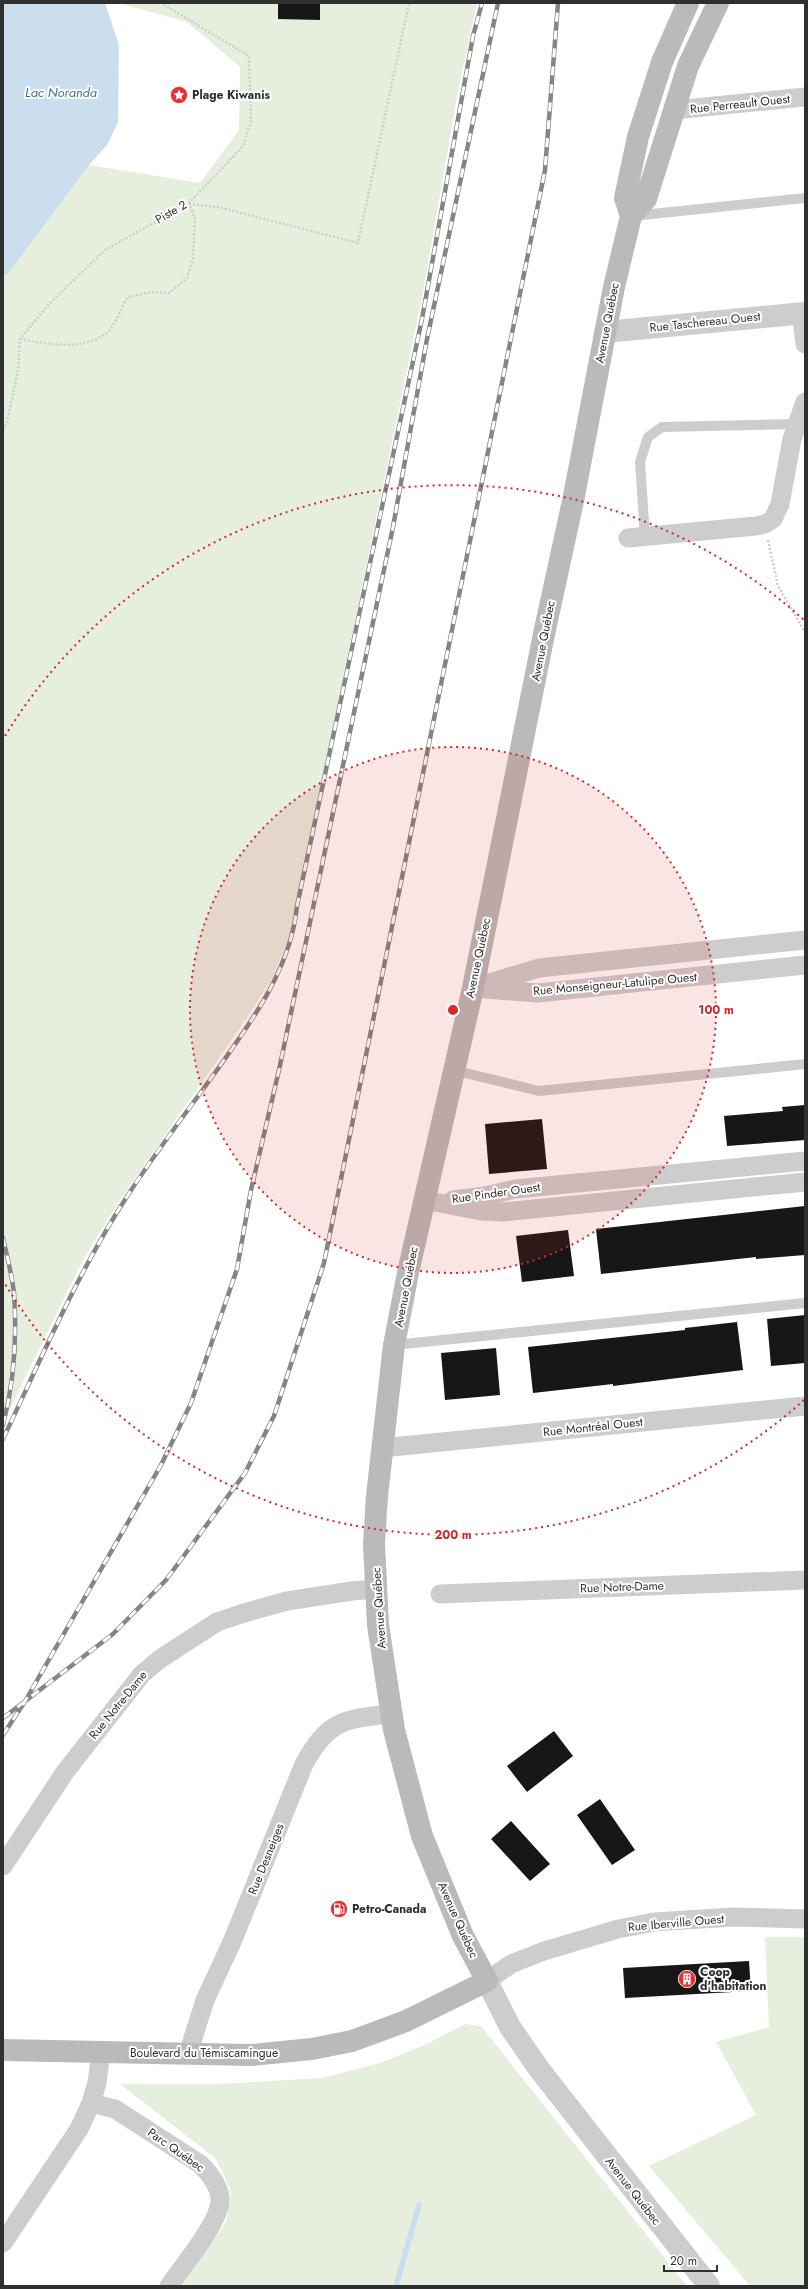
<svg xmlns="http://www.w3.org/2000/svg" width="808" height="2289" font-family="Jost,sans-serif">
  <rect width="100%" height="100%" fill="#fff"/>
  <path fill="#e6eede" d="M118,3H477L458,91L423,293L289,938L272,978L250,1013L122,1197L83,1260L3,1423V276L8,274L89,165L200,183L239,130L240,67L187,22Z
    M765,1937H805V2286H750L649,2166L756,2115L716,2042L769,2027Z
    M465,2024L481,2026L687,2286H182L226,2222L231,2193L222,2171L215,2158L120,2084H220L322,2078L380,2063L427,2044Z"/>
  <path fill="#cadeee" d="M3,3H105L119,45L118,123L107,145L89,165L8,274L3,276Z"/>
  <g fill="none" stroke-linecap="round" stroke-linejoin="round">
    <path stroke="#cadeee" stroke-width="5.5" d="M396,2286L419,2205"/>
  </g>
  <path fill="#171717" d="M278,3H320V20L278,19Z
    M805,1105V1140L727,1146L724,1116L783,1111L782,1107Z
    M542,1119L547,1169L489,1174L485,1124Z
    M805,1206V1255L756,1259V1257L601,1274L596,1229Z
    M568,1230L574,1276L522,1282L516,1236Z
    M805,1315V1363L771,1366L767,1319Z
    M737,1322L743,1370L613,1386V1384L533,1393L528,1347L685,1330V1328Z
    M496,1348L500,1395L445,1400L441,1353Z
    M554,1731L573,1756L527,1792L507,1766Z
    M600,1799L635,1850L612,1865L577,1815Z
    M511,1821L550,1864L530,1881L491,1839Z
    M749,1961L751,1991L625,1998L623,1968Z"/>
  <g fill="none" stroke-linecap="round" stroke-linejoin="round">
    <path stroke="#cdcdcd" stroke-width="2.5" stroke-dasharray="2 2" stroke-linecap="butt" d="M189,204L218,207L358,243L409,3
      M20,339C46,344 81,351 105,334C116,327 120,308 128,297L151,292L169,293L187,278L193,259L195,218L189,204
      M3,430L7,422L18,371L20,339L50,303L105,250L189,203L243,146L251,121L249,56L161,3
      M768,540L778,586L805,632"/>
    <path stroke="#cdcdcd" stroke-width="10" d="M633,216L805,198
      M645,537L640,462L648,437L662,427L797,424
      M453,1070L539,1091L805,1064
      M394,1345L805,1303"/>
    <path stroke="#cdcdcd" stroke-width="19" d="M674,110L805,97
      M801,313L805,344
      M628,538L756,526L765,524L773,519L780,504L792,439L805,402
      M473,988L539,968L805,940
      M484,989L538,993L805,965
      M424,1200L481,1211L503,1212L805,1182
      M453,1200L485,1196L515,1189L805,1161
      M381,1448L805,1406
      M440,1594L805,1580
      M3,1866L65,1772L142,1674L160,1659L217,1622L244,1613L287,1601L352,1591L376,1589
      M487,1981L511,1964L544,1951L618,1929L654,1922L733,1917L805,1919
      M188,2054L205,2000L232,1942L304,1764C328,1720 344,1719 391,1714
      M91,2103L115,2109L200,2164C209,2173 219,2185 220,2198C222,2220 182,2267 169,2286
      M3,2243L79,2129L91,2103L97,2083L101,2052"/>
    <path stroke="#cdcdcd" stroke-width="22" d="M605,332L805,313
      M487,1981L510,2027L539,2069L709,2286"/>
    <path stroke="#bababa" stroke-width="22" d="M631,216L625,198L638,137L662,62L688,3
      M3,2050L252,2055L312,2049L352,2041L406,2021L487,1981L463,1936L422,1836L394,1730L378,1625L374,1544L377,1496L394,1345L409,1268L473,988L544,634L573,501L614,287L631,216L646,199L688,66L718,3"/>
    <defs>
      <path id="rail" d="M3,1238C7,1256 12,1275 14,1293C17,1336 14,1383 3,1425
        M3,1439C42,1357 77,1274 126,1198C154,1154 187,1112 217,1070C252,1021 291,968 297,906L422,319L473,36L482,3
        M3,1718L113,1634L166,1580L245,1473L274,1416L324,1263L545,170L558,3
        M3,1735L24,1703L161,1465L191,1403L237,1269L251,1190L279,1070L393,527L427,339L498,3"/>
    </defs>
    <use href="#rail" stroke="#858585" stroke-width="4.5"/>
    <use href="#rail" stroke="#fff" stroke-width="3" stroke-dasharray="9" stroke-linecap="butt"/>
  </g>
  <circle cx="453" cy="1010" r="263" fill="#d62828" fill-opacity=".12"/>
  <g fill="none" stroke="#d62828" stroke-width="2" stroke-dasharray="2 4">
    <circle cx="453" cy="1010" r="263"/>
    <path d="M804 1400A525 525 0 0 1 5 1284M5 736A525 525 0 0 1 804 620"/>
  </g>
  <defs>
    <symbol id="sight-disc" viewBox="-11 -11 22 22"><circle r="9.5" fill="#ec2e32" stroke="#fff"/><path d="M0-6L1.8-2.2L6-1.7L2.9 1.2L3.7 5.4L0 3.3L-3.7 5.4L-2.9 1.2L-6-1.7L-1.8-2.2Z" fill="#fff"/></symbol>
    <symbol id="fuel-disc" viewBox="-11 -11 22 22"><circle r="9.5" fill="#ec2e32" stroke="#fff"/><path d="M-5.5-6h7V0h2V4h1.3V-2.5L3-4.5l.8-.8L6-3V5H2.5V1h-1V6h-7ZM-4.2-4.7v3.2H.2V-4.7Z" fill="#fff"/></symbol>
    <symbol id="building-disc" viewBox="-11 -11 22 22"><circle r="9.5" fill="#ec2e32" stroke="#fff"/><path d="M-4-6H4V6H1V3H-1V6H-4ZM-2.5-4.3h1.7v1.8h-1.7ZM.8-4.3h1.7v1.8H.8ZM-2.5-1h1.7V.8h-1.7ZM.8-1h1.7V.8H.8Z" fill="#fff"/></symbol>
  </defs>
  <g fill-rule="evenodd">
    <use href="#sight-disc" x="169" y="85" width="20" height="20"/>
    <use href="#fuel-disc" x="329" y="1899" width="20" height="20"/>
    <use href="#building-disc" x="677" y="1969" width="20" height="20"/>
  </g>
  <g text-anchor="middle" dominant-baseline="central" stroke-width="4" stroke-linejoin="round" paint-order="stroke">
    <g font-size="12" font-weight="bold" fill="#303030" stroke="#fff" text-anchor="start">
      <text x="192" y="95">Plage Kiwanis</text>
      <text x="352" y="1909">Petro-Canada</text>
      <text x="700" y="1972">Coop<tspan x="700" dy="14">d'habitation</tspan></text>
    </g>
    <g font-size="12" fill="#303030" stroke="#fff">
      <text transform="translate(740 104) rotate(-6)">Rue Perreault Ouest</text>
      <text transform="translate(171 212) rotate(-30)">Piste 2</text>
      <text transform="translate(705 322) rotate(-6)">Rue Taschereau Ouest</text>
      <text transform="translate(607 323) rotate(-79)">Avenue Québec</text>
      <text transform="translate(543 641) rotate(-79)">Avenue Québec</text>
      <text transform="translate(478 958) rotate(-78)">Avenue Québec</text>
      <text transform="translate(615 984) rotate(-5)">Rue Monseigneur-Latulipe Ouest</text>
      <text transform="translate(496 1193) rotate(-8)">Rue Pinder Ouest</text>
      <text transform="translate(406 1287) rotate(-79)">Avenue Québec</text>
      <text transform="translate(593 1427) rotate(-6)">Rue Montréal Ouest</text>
      <text transform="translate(622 1587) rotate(-2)">Rue Notre-Dame</text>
      <text transform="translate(379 1608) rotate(-94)">Avenue Québec</text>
      <text transform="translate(118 1705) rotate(-51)">Rue Notre-Dame</text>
      <text transform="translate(266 1859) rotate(-68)">Rue Desneiges</text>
      <text transform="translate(458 1920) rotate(66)">Avenue Québec</text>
      <text transform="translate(676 1923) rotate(-5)">Rue Iberville Ouest</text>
      <text x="204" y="2053">Boulevard du Témiscamingue</text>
      <text transform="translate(176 2150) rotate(35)">Parc Québec</text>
      <text transform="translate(633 2191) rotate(52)">Avenue Québec</text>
    </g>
    <g font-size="13" font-style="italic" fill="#3a6e96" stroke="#fff">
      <text x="61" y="92">Lac Noranda</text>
    </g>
  </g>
  <circle cx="453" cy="1010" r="6" fill="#d62828" stroke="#fff" stroke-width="2"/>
  <g font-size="12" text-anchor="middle" font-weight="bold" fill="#d62828" stroke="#fff" stroke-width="4" stroke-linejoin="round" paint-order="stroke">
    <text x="716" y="1014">100 m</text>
    <text x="453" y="1539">200 m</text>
  </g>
  <rect width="808" height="2289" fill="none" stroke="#303030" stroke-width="8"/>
  <path d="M664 2265v6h53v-6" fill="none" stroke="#303030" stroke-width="2"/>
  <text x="670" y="2265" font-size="12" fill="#303030" stroke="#ffffff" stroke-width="3" paint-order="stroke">20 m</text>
</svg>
